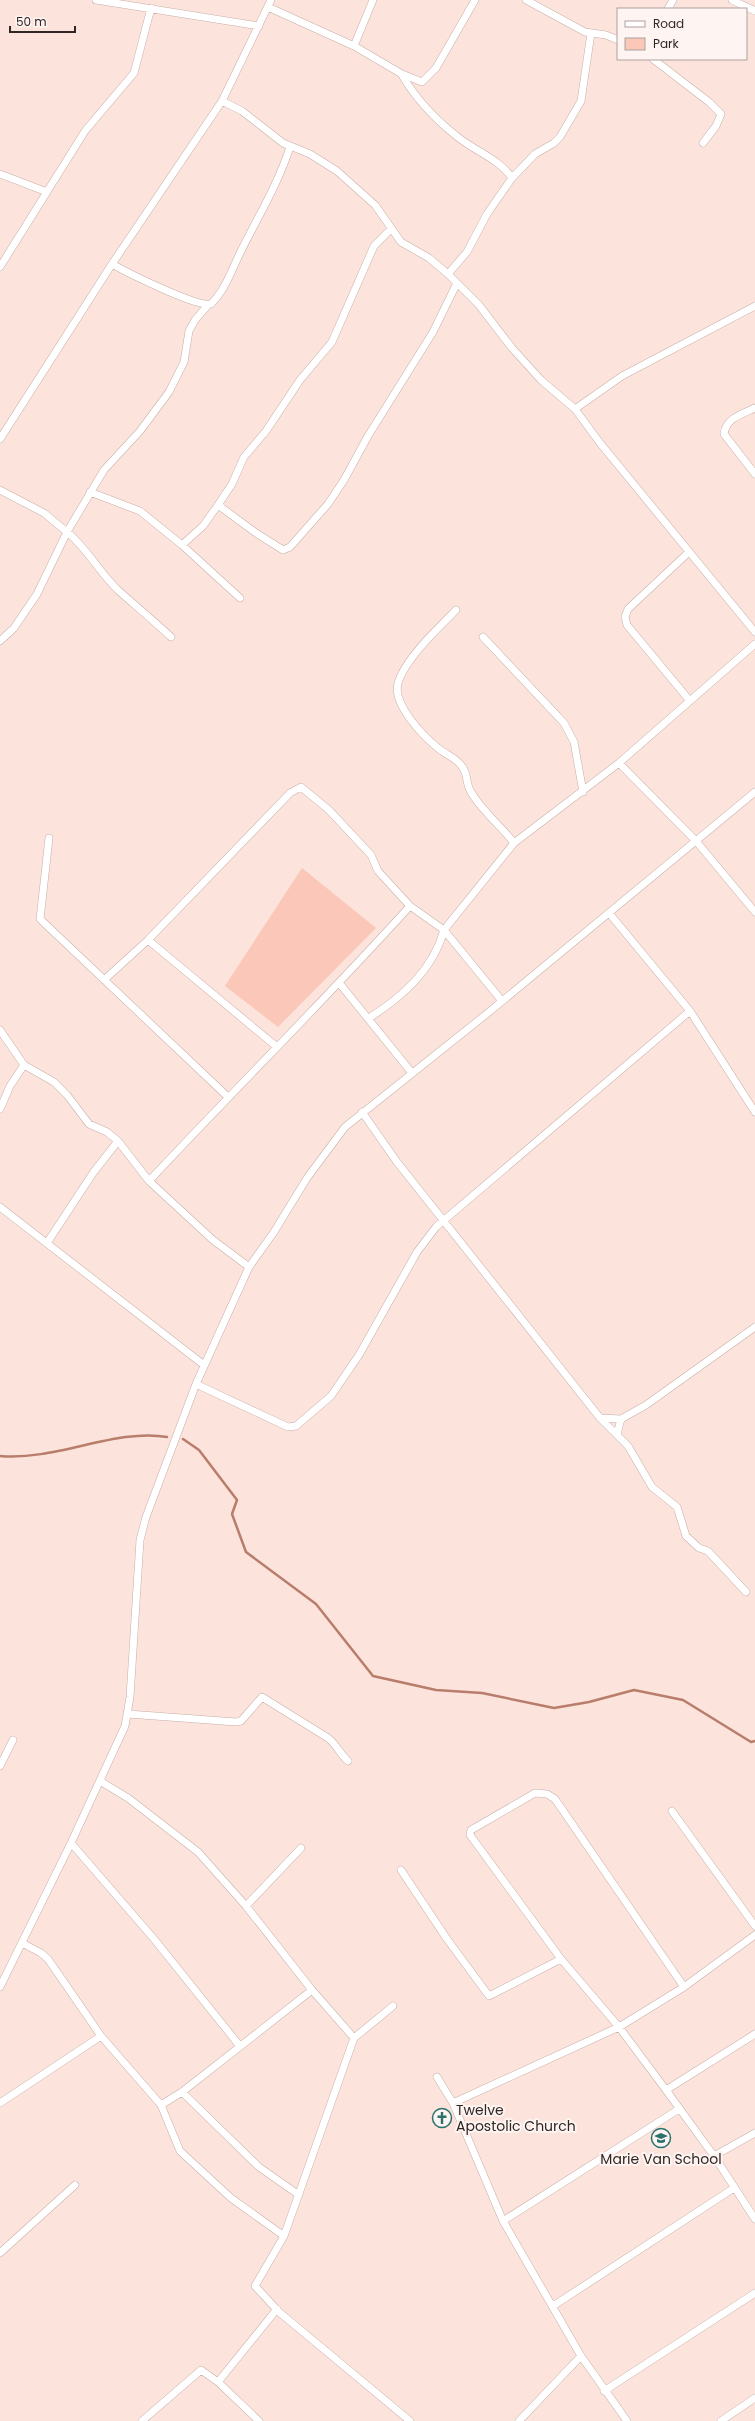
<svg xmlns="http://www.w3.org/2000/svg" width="755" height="2421" font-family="Poppins,sans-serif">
  <rect width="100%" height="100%" fill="#fce3dc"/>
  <path fill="#fac7b8" d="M302,868L376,928L278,1027L225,986Z"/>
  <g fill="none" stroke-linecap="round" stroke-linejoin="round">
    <path stroke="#b87d6b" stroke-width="2.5" d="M183,1439L199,1450L237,1500L232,1514L246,1552L316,1604L373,1676L436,1690L482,1693L554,1708L589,1702L634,1690L683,1700L751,1742L755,1741
      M0,1456C56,1461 116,1428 167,1437"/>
    <defs>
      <path id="street" d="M96,0L259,26
        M526,0L585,32L606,35L618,40
        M732,0L755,11
        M268,7L354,46L402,74L422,82L436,68L475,0
        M668,9L673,0
        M354,46L373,0
        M653,59L709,102L721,114L716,126L703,143
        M402,75C416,99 437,121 459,138C477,152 499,159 512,178
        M222,101L242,111L283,143L310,154L337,171L375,205L401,242L429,258L448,274L467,252L487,214L512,178L535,154L554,143L560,137L581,101L591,33
        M0,174L47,192
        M112,264C126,272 198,308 211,304C226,289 232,269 241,251C258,217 278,184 290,147
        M0,267L85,131L134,73L151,8
        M448,274L479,305L512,348L541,380L575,409L600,443L755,632
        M755,408C742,414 726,418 724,434L755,474
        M575,409L622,376L755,306
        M0,439L112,264L222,101L271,0
        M0,490L44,513L67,532L104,470L140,431L169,392L184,362L189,331L195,320L208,305
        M90,492L140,511L182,545L203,526L218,505L256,533L283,550L290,547L328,504L344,480L368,436L433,332L457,283
        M218,505L232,484L244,457L266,431L300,380L332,342L374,246L391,229
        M182,545L240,598
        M689,552L628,609L625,617L627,625L690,701
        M456,610C439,627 405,659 398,683C392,704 423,736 438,748C445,754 454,757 460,764C469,773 465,783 471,792C481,810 501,826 514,843
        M483,637L564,723L574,742L583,792
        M0,641L14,628L37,594L67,532C88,549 100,574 120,592C137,607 154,621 171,637
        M619,763L696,841L755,912
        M49,838L40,919L228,1097
        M609,913L690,1011L755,1112
        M148,940L277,1047
        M104,980L148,940L290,793L301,787L329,810L371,855L378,871L410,906L444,930L502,1001
        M340,984L412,1073
        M369,1018C402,997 433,970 444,930L514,843L619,763L755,644
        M0,1030L24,1065L54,1082L67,1095L89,1124L107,1132L118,1141L149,1181L213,1240L249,1267
        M0,1109L10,1086L24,1065
        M362,1112L397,1162L600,1418L621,1419L646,1405L755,1327
        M149,1181C235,1089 325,1000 410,906
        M0,1207L204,1365
        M47,1243L93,1173L118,1141
        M196,1384L288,1427L296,1426L331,1396L359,1355L417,1252L436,1227L690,1011
        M600,1418L628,1446L652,1487L677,1507L686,1536L699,1548L708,1551L746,1592
        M617,1434L621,1419
        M128,1714L236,1722L241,1721L262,1697L328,1738C337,1745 340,1754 348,1761
        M0,1766L13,1740
        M100,1781L128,1798L198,1852L246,1906L312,1990L354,2038
        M672,1811L755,1926
        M71,1843L154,1939L239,2045
        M401,1870L447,1939L489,1996L561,1959
        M246,1906L301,1848
        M22,1943L41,1953L48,1959L101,2036L161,2105L182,2092L312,1990
        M0,1987L71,1843L125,1726L130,1697L140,1540L146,1517L196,1384L249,1267L274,1232L307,1178L345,1127L489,1012L755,792
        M684,1987L555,1799L547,1794L535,1793L471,1830L470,1835L561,1959L619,2027L666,2090L714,2156L755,2219
        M393,2006L354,2038L284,2236L255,2286L279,2312L410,2421
        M437,2077L453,2103L503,2221L581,2356L627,2421
        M666,2090L755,2034
        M182,2092L259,2167L299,2195
        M0,2103L101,2036
        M453,2103L619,2027L684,1987L755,1935
        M161,2105L180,2151L231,2198L284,2236
        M714,2156L755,2133
        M503,2221L679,2109
        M0,2253L75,2185
        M553,2306L734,2188
        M218,2382L277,2309
        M604,2391L755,2293
        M142,2421L201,2370L218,2382L259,2421
        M519,2421L581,2356
        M721,2421L755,2398"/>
    </defs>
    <use href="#street" stroke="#c7afa8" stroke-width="8"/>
    <use href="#street" stroke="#fff" stroke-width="7"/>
  </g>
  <defs>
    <symbol id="church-ring" viewBox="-11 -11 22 22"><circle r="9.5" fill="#fef4f1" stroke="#2a736c" stroke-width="1.5"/><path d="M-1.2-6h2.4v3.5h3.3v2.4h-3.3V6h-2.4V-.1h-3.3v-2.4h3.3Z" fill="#2a736c"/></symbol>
    <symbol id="school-ring" viewBox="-11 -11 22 22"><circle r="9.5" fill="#fef4f1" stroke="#2a736c" stroke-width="1.5"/><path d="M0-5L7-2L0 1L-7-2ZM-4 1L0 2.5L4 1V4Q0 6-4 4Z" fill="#2a736c"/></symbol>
  </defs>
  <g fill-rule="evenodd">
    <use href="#church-ring" x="431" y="2107" width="22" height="22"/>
    <use href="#school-ring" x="650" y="2127" width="22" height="22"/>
  </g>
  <g text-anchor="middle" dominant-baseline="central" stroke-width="4" stroke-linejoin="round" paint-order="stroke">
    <g font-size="14" fill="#302724" stroke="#fef4f1" text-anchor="start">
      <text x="456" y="2110">Twelve<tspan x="456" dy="16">Apostolic Church</tspan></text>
      <text x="661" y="2159" text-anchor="middle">Marie Van School</text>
    </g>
  </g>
  <rect x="617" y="8" width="130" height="52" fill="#fef4f1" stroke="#aca29f"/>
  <rect x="625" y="21" width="20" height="6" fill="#ffffff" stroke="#aca29f"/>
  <text x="653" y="28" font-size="12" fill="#302724">Road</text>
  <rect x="625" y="38" width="20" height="12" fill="#fac7b8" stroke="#aca29f"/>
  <text x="653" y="48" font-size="12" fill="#302724">Park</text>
  <path d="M10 26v6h65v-6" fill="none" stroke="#302724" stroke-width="2"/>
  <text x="16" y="26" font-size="12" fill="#302724" stroke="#fef4f1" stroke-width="3" paint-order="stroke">50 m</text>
</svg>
